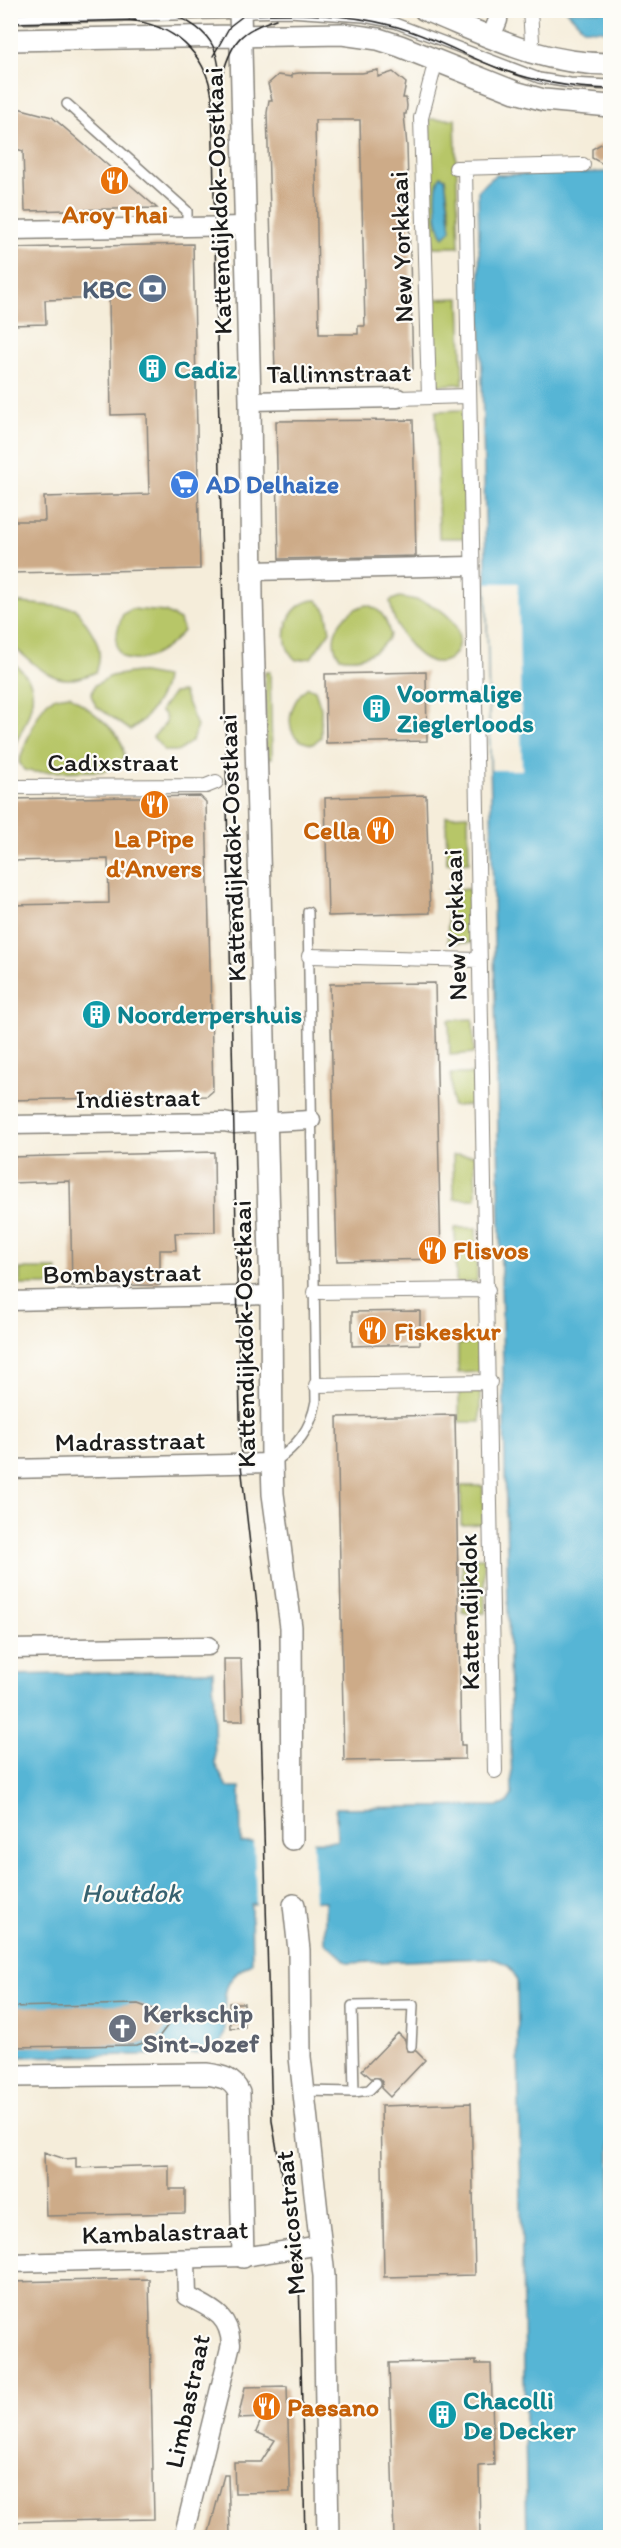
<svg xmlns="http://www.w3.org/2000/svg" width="621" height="2548" font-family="Itim,sans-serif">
  <rect width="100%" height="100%" fill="#fdfcf7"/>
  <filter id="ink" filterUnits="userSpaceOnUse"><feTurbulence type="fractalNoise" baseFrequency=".0167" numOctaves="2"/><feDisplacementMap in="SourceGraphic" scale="12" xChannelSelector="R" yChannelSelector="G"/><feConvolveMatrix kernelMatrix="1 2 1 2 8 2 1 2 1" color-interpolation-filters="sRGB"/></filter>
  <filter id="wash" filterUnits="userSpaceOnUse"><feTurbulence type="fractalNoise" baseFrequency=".008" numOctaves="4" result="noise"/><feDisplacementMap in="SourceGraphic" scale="24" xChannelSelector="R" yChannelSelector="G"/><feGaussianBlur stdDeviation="1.35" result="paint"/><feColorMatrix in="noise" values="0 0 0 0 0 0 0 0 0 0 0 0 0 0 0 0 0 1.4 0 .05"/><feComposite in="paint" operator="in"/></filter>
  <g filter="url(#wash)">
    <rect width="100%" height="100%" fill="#f5edda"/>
    <path fill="#b7c668" stroke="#6a7142" stroke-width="1.5" fill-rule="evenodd" d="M429,119H455L459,247H433ZM445,178L451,218L437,226V193Z
      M460,298L463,384L436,385L433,299Z
      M464,410L467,538H439L436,411Z
      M399,597C499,608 453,702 408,643C398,631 392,616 390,601Z
      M317,600L326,610L330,631L311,658L296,660C275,642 287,600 317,600Z
      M11,602L75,608C90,628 107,647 96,672C55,691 42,669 11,645Z
      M367,605C382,609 387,620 390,635C381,652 359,662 340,657C323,637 346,608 367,605Z
      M132,609L165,612L180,620L183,631C155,668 97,677 123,614Z
      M10,660C18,666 25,673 30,682C39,701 21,734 11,751Z
      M137,672L165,677C164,696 146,721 130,730L96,706L91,695L95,685L111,676Z
      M265,672H270L272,758H266Z
      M308,687L315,690L321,708V737L313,744C280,742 287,702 308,687Z
      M183,692L197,726L192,741L179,751H165L153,737L166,723L165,715L160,711L173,693Z
      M70,695C89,711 136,737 121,765L104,771L33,772L24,770L19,762C24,748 37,711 48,701C54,696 63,696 70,695Z
      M468,815L469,862L447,863L446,816Z
      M469,889L471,943H448L447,890Z
      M473,1019L474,1053L450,1055L449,1020Z
      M451,1074H474L475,1105L452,1106Z
      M453,1155H475L476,1199H454Z
      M455,1228H476L477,1282L456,1283Z
      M20,1269H57V1285H20Z
      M478,1343L479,1372L458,1373V1344Z
      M459,1390H480V1422H459Z
      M461,1486H483V1524L461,1525Z
      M462,1558H484L485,1613H463Z"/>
    <path fill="#57b5d5" stroke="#3a6878" stroke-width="1.5" d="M567,11H610V31L584,29Z
      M610,172V2537H527L517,1982C513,1967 504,1961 489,1958L348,1963L325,1942V1901L251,1904L252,1963C203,1988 239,2022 217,2050L199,2054L11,2057L10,1675L213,1671L215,1764L227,1787H240L241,1843L337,1841L336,1808L498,1806L506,1804L512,1795L478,191L495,175Z
      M441,176L445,178L451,230L444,237C436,229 433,183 441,176Z"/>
    <path fill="#f5edda" d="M487,583H518L522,770H491Z
      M313,1839L315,1904L256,1906L254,1840Z"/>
    <g id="blocks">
      <path fill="#cdab88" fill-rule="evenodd" d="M378,70V77L393,72L406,83L403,98H406L407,106L406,114H404L407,146L413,369L406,377L285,379L275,371L267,113L269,100H272L268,84L278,75L292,77V74L299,73H362ZM315,120H360L365,326H358V334H319Z
        M10,106L52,117L157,208L25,211L23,151L10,147Z
        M601,144L609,148V158L601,163L592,158V149Z
        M193,244L200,569L10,573V521H45L44,497L149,494L147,414L111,415L109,298L45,300L46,324L10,325V248Z
        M413,420L416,556L279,559L276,421Z
        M426,672L427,741L326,743L325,674Z
        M426,795L430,913L328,916L325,798Z
        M200,796L206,802L213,1091L207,1096L10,1100V905L109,903L108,859L10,861V799Z
        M435,983L441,1259L337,1261L330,984Z
        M214,1152L215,1232L175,1233L176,1250H160V1285L72,1286L70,1181L10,1183V1157Z
        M420,1311V1344L352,1346V1312Z
        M455,1415L461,1745H465V1759L344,1761L337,1417Z
        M224,1659H241L243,1721H225Z
        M229,2003H244L245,2027L230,2028Z
        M138,2004L157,2011L168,2025L158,2038L137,2045L10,2047V2007Z
        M398,2033L405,2040L407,2051H416L425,2060L390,2097L381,2088L383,2082L380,2078H371L362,2070Z
        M471,2103L475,2275L384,2277L381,2106Z
        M44,2152L65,2159L76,2158V2168L169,2165V2189H185V2213L46,2216Z
        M149,2279L154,2519L10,2522V2282Z
        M476,2361V2364H491L494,2465L479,2466L480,2538H394L389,2363Z
        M287,2386L290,2492L235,2493L234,2462H261L275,2440L256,2432L262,2418L238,2419L245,2387Z
        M224,2475H228L230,2536H208Z"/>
    </g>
  </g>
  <g filter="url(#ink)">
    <use href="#blocks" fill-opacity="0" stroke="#88847b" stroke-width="1.5"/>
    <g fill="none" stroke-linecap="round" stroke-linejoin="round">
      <defs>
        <path id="service" d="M10,19L289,12L364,17L395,23L539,78L570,83L610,85
          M67,104L187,211V227
          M273,1463C296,1447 311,1430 316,1401L308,912
          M376,2083L369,2090L354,2092L352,2006L413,2005L411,2046
          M305,2091L354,2092"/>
        <path id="pedestrian" d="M530,10L532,41
          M456,168L583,165
          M465,168C471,702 489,1237 495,1771
          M429,397L421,118L436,60
          M398,398L468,396
          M10,787L206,786L216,782
          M309,956L480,960
          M314,1292L488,1290
          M316,1385L490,1382"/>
        <path id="minor" d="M491,37L498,20V10
          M10,230L245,226
          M250,401L398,398
          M252,571L470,566
          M10,1125L224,1122L234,1124L311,1120
          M10,1301L271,1295
          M10,1469L272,1463
          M10,1649L208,1646
          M10,2263L243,2257L321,2245
          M183,2538L231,2344C229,2314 211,2309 187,2296L186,2260"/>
        <path id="tertiary" d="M240,10L250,401L252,596L271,1295L272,1463L273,1494L291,1627L292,1839
          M425,10C489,36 539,64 610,64
          M10,40L342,34L378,39L400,46L515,92L544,100L610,106
          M294,1905L299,1950L300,2057L324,2276L328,2538
          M10,2076L206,2074C221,2076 233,2078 239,2093L243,2257"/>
      </defs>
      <use href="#service" stroke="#88847b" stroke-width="12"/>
      <use href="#pedestrian" stroke="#88847b" stroke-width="16"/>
      <use href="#minor" stroke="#88847b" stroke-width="21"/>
      <use href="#tertiary" stroke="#88847b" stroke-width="24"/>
      <use href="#service" stroke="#fff" stroke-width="9"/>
      <use href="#pedestrian" stroke="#fff" stroke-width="14"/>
      <use href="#minor" stroke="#fff" stroke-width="18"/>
      <use href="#tertiary" stroke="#fff" stroke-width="21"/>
      <path stroke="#1c1c1c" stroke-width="1.5" d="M164,11C223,33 220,56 220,111
        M125,12L170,11
        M181,17C251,16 326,7 394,26C431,36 464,55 500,69C536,82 572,88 610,89
        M129,20C173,25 205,52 212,96L241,1465L258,1615L272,2121L299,2276L305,2538
        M10,23L136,20
        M213,56L230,26L243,16
        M223,73C233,39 242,30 276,19"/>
    </g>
  </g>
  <defs>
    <symbol id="restaurant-disc" viewBox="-11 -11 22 22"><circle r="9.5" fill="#e8710a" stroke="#fdfcf7"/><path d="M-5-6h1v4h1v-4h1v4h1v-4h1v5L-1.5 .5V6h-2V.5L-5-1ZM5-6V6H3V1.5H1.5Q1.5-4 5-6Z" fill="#fff"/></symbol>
    <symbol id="bank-disc" viewBox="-11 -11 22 22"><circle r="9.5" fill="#5c6f8a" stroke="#fdfcf7"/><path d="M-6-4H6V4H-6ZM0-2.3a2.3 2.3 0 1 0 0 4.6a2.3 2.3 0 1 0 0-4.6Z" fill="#fff"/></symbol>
    <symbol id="building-disc" viewBox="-11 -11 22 22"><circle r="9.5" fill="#0f9aa8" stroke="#fdfcf7"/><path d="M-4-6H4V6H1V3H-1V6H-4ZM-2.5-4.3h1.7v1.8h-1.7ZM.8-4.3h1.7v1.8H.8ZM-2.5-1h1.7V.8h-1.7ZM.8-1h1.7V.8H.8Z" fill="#fff"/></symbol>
    <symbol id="supermarket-disc" viewBox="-11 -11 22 22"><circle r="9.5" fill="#3f7fe0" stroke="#fdfcf7"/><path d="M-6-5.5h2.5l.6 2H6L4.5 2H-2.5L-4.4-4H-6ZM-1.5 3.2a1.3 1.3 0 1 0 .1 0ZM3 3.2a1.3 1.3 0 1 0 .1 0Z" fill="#fff"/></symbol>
    <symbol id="church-disc" viewBox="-11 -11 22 22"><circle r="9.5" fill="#6b7280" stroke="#fdfcf7"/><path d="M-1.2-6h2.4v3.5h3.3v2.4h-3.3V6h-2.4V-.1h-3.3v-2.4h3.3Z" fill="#fff"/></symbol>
  </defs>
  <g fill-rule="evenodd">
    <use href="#restaurant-disc" x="98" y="164" width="33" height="33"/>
    <use href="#bank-disc" x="136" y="272" width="33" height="33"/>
    <use href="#building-disc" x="136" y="352" width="33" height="33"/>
    <use href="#supermarket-disc" x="168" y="468" width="33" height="33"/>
    <use href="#building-disc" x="360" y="692" width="33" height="33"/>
    <use href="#restaurant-disc" x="138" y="788" width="33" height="33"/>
    <use href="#restaurant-disc" x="364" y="814" width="33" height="33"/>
    <use href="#building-disc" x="80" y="998" width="33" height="33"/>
    <use href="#restaurant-disc" x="416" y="1234" width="33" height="33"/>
    <use href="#restaurant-disc" x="356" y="1314" width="33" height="33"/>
    <use href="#church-disc" x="106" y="2012" width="33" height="33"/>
    <use href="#restaurant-disc" x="250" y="2390" width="33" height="33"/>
    <use href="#building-disc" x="426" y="2398" width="33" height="33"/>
  </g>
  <g text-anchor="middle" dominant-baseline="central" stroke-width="4.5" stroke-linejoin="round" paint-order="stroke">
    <g font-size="26" fill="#1c1c1c" stroke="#fdfcf7">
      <text transform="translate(218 201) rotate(-92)">Kattendijkdok-Oostkaai</text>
      <text transform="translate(401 247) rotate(-92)">New Yorkkaai</text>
      <text transform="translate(339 373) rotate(-1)">Tallinnstraat</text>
      <text x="113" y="762">Cadixstraat</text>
      <text transform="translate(232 848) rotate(-92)">Kattendijkdok-Oostkaai</text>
      <text transform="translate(455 925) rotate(-92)">New Yorkkaai</text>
      <text transform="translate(138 1098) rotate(-1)">Indiëstraat</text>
      <text transform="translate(122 1273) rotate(-1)">Bombaystraat</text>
      <text transform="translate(244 1334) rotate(-91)">Kattendijkdok-Oostkaai</text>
      <text transform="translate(130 1441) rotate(-1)">Madrasstraat</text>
      <text transform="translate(469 1612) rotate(-91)">Kattendijkdok</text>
      <text transform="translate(290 2223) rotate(-95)">Mexicostraat</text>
      <text transform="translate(165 2232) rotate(-2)">Kambalastraat</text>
      <text transform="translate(187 2401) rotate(-78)">Limbastraat</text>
    </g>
    <g font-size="26" font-weight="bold" fill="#c56008" stroke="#fdfcf7" text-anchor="start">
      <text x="115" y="214" text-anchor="middle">Aroy Thai</text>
      <text x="360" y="830" text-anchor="end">Cella</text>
      <text x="154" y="838" text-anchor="middle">La Pipe<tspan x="154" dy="30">d'Anvers</tspan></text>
      <text x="453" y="1250">Flisvos</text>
      <text x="394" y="1331">Fiskeskur</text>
      <text x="287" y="2407">Paesano</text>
    </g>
    <g font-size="26" font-weight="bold" fill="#4e5e75" stroke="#fdfcf7" text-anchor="end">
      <text x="132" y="289">KBC</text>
    </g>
    <g font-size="26" font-weight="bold" fill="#0d838f" stroke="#fdfcf7" text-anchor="start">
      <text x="174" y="369">Cadiz</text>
      <text x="397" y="693">Voormalige<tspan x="397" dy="30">Zieglerloods</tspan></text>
      <text x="117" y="1014">Noorderpershuis</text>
      <text x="463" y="2400">Chacolli<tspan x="463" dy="30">De Decker</tspan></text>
    </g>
    <g font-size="26" font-weight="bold" fill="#366cbe" stroke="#fdfcf7" text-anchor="start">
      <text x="206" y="484">AD Delhaize</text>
    </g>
    <g font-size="26" font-weight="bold" fill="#5b616d" stroke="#fdfcf7" text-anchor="start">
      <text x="143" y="2013">Kerkschip<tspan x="143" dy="30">Sint-Jozef</tspan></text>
    </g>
    <g font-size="27" font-style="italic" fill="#37616f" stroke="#fdfcf7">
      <text x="131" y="1892">Houtdok</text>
    </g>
  </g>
  <rect width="621" height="2548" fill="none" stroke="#fdfcf7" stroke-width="36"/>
</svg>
